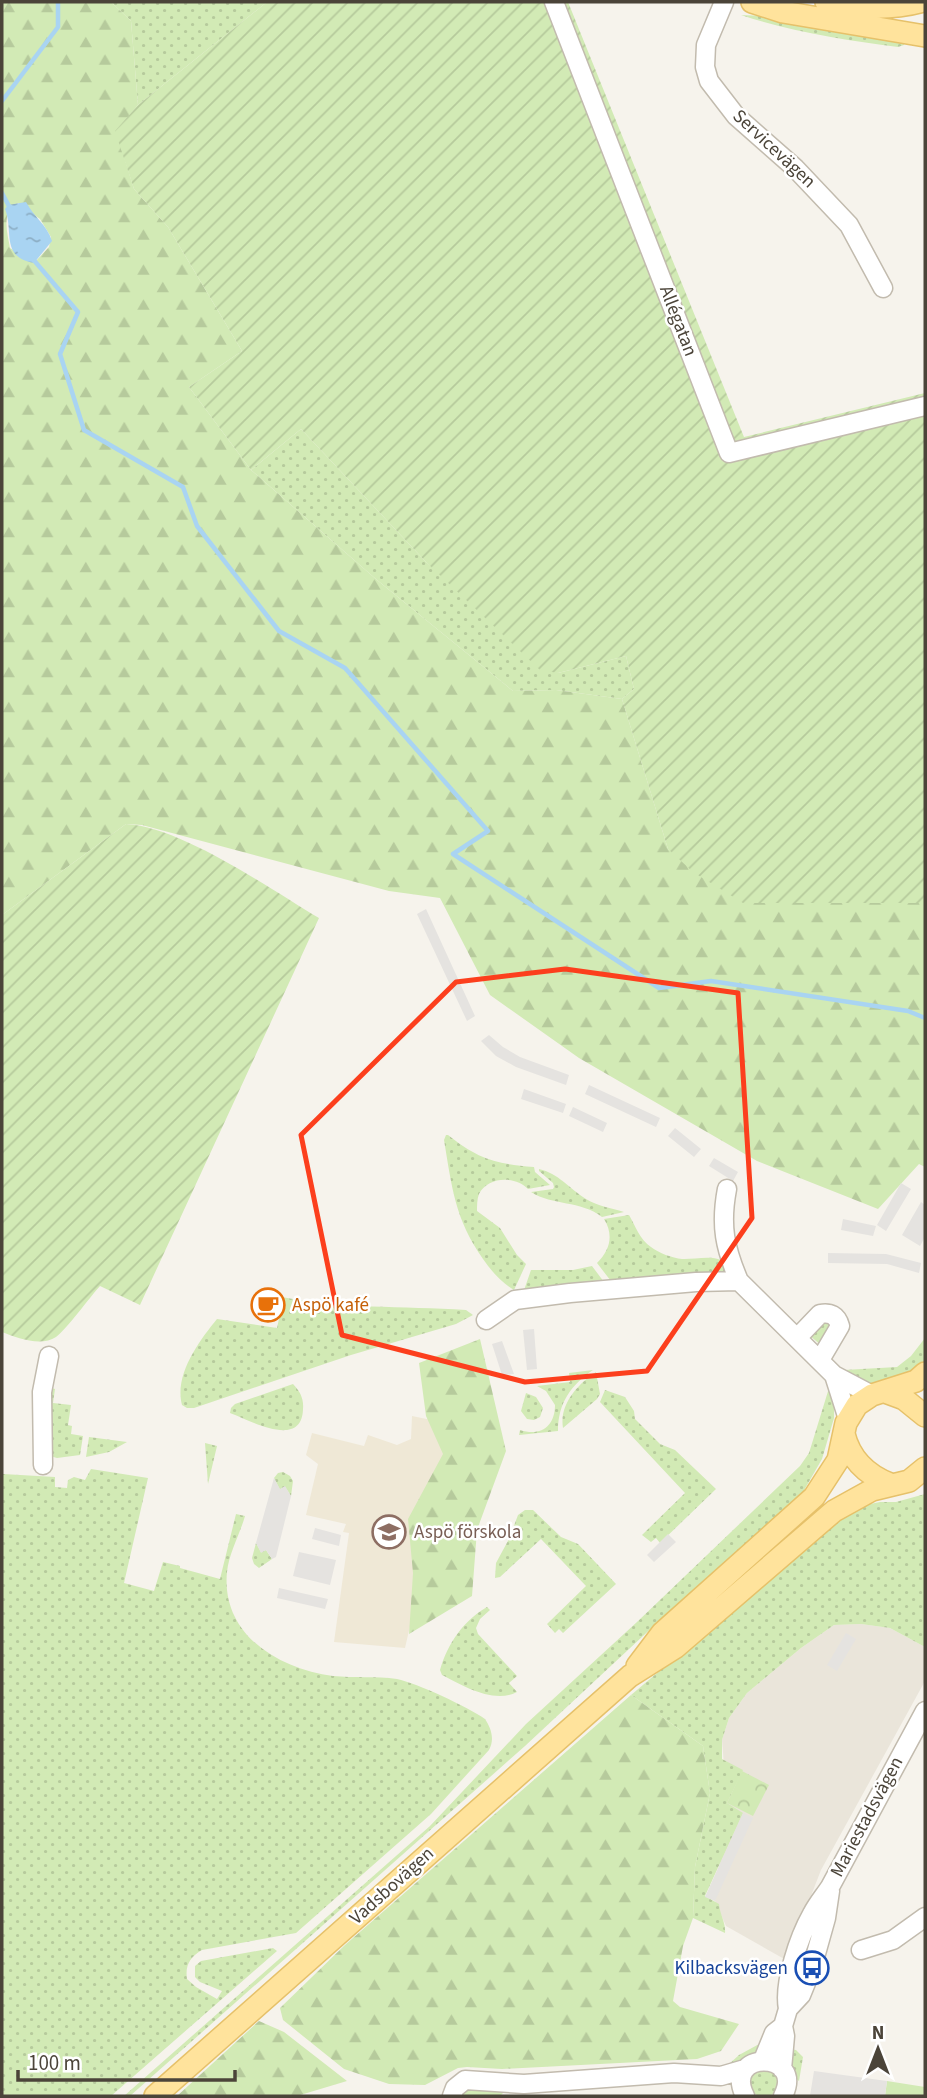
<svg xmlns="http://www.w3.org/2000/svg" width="927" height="2098" font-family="'Source Sans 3',sans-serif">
  <defs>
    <pattern id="grass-dots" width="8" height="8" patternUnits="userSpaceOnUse" patternTransform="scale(1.75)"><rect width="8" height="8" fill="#d2eab5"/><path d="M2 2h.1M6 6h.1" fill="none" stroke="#b6ca9c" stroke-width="1.8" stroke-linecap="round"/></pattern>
    <pattern id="forest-firs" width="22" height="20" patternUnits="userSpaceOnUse" patternTransform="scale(1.75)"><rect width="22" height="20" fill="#d2eab5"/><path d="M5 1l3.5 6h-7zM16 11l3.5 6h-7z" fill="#b6ca9c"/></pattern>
    <pattern id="park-crowns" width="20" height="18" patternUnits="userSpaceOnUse" patternTransform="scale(1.75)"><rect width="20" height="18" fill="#d2eab5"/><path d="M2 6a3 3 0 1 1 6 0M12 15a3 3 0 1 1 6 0" fill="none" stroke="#b6ca9c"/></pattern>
    <pattern id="garden-furrows" width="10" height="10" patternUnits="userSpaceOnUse" patternTransform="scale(1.75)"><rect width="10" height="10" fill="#d2eab5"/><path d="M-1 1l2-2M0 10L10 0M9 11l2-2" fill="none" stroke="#b6ca9c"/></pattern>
    <pattern id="water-ripples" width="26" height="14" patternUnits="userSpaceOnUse" patternTransform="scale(1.75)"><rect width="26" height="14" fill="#a9d4f2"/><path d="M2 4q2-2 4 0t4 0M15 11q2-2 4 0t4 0" fill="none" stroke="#8caec5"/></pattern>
  </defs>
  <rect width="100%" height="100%" fill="#f6f3ec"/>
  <path fill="#eae5da" d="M861,1624L890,1628L925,1647V1681L821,1870L786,1960L726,1926L715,1901L727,1803L722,1740L729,1718L747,1693L801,1648L834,1625Z"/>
  <path fill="#efe8d6" d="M412,1416L456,1425L405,1648L334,1642L349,1533L343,1532L346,1524L306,1515L318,1464L306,1455L312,1433L364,1446L368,1435L397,1445L411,1439Z"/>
  <path fill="url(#grass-dots)" d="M111,2H267L138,105L131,21Z
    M741,15L765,16L798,26L906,40L904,45L898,47C845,40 792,32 741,15Z
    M301,429L426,562L558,673L626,656L634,689L622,699L556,690L513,691L377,580L251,470Z
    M446,1135H448C478,1159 496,1164 534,1167L535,1172L550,1185L528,1189C516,1176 488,1176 479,1194C477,1199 477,1206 477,1211L500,1228L517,1255L526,1264L514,1290C501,1282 492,1272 483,1259C455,1219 452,1188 444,1140Z
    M539,1169C558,1173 570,1189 586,1199C598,1206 611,1208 624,1212L602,1217C580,1200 553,1206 531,1192L553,1189L554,1187L553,1183L539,1171Z
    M629,1215C635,1225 640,1240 651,1247C659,1253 672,1258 682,1259C696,1260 731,1250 726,1274L614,1285L597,1263C610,1250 614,1235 604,1219Z
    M592,1266L607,1286L523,1293L531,1270H573Z
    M277,1296C339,1309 403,1306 466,1310L473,1315L456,1324L351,1355L194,1408H187L182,1405C174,1375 199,1341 217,1319L277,1328L283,1300L277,1299Z
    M824,1319L833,1325L823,1347L808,1334Z
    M925,1338V1361C912,1372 887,1385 869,1384C860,1383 851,1375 844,1370L897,1367L911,1356Z
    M593,1370C571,1385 558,1403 558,1431L519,1435L520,1430C541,1437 555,1426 555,1405L546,1391L537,1386L570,1382L569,1373Z
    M596,1372L600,1394L597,1399L563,1428C559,1404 578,1384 596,1372Z
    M293,1384C300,1391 304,1399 303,1409C302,1450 249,1420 230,1413L231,1408L235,1404Z
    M48,1387L55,1389L53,1403L71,1405L68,1425L72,1426L71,1434L83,1436L80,1455L57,1458L50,1456Z
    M829,1388L834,1395V1418L822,1459L803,1492L784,1513L658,1622L525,1746L130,2096H124L430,1826L526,1724L637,1622L800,1466L809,1453Z
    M605,1390L625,1397L634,1411L635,1419L660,1444L675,1450L716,1489L660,1543L656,1538L651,1542L642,1535L685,1493L600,1402Z
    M526,1393L536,1397L543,1408L540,1417L534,1420L527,1419L521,1411Z
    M89,1437L127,1442L109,1452L86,1457Z
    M205,1443L217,1446L208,1484Z
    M91,1469L148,1478L124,1583L154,1591L163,1562L180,1566V1568L220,1579L236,1514L245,1516C240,1534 229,1553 227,1572C221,1634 278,1669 333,1676C354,1678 376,1676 397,1679C417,1683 468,1707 485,1719C491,1728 495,1739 489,1750L431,1814L296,1933L202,1950C190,1957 185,1965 187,1979L196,1987L217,1999L222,1991L200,1982L195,1977V1966L201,1961L273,1948L277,1951L111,2096H2L3,1474L55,1477V1487L67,1488L68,1480L74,1477L85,1480Z
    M283,1472L290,1476L293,1481L291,1496L285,1487L280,1490L274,1478L278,1473Z
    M925,1494V1647L890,1628L861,1624L834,1625L801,1648L747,1693L729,1718L722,1740V1759L743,1770L727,1803L743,1813L705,1896L719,1904C720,1915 726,1923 725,1933L693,1918L695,1867L710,1793L703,1746L631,1695L839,1520L865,1505L880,1502H896Z
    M525,1510H533L561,1537L578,1544L616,1584L563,1633L559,1629L555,1633L547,1624L586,1586L541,1539L500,1577L495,1578L496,1563L509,1539L518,1515Z
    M256,1543L261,1552L266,1550L272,1559L259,1568L254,1564L252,1558Z
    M487,1607L490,1610L480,1619L476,1628L478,1634L517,1676L509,1683L517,1692C494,1704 463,1686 442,1675L440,1670C448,1643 463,1621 487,1607Z
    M761,2043V2049C751,2057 740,2062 728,2065L739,2055Z
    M789,2049L796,2050L803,2057L799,2081L794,2077Z
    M750 2083a14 14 0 1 1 28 0a14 14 0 1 1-28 0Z
    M464,2088L505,2091L500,2096H457Z"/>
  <path fill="url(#forest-firs)" fill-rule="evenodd" d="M2,2H111L131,21L138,105L116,131L134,189L168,227L242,351L189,387L251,470L377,580L513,691L556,690L622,699L668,849L744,903H925V1167L919,1164L878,1209L757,1161L579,1058L490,995L440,898L389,891L142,825L126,824L2,915ZM18,203L40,219L51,237L49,247L34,263L10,248C7,232 1,211 18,203Z
    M480,1339L506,1451L477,1530L472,1596L409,1634L413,1573L408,1519L443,1454L426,1416L419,1363Z
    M631,1695L703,1746L710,1793L695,1867L693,1918L683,1946L673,2001L680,2007L739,2024L721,2051L697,2059L502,2069L467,2067L458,2068L425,2085L389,2084L344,2069L283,2020L280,2008L345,1945Z
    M259,2021L284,2032L347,2081L297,2096H177Z"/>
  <path fill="url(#park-crowns)" d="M742,1771L769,1785L753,1816L727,1803Z"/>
  <path fill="url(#garden-furrows)" d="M267,2H568L744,437L925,393V903H743L693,872L668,849L622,699L634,689L626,656L558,673L540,670L426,562L301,429L251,470L189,387L242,351L168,227L134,189L115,131L138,105Z
    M126,824C182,827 270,889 319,918L140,1305L100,1286C89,1298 67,1329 56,1337C41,1347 17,1338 2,1332V915Z"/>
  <path fill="#d2eab5" d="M887,2081L925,2087V2096H885Z"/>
  <path fill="#e5e3e0" d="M426,909L475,1016L467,1021L417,914Z
    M489,1035L503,1047L520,1057L569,1075L566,1085L516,1067L496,1056L481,1041Z
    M589,1085L660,1118L656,1127L585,1094Z
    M524,1089L566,1104L563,1113L521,1099Z
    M573,1107L607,1123L603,1132L569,1116Z
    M675,1128L701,1149L694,1157L668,1136Z
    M714,1158L738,1172L733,1181L709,1166Z
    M901,1183L911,1189L886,1231L877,1225Z
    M921,1202L925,1205V1237L920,1246L902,1235Z
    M843,1219L876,1226L873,1236L841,1230Z
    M828,1253L886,1254L921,1263L919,1273L887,1264L828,1263Z
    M534,1329L537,1369L527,1370L523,1330Z
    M502,1341L514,1374L502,1375L492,1344Z
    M274,1478L280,1489L285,1486L291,1496L276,1557L272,1559L266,1550L261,1553L256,1543Z
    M315,1528L341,1535L339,1546L312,1539Z
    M668,1534L676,1542L654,1562L647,1555Z
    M299,1552L336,1560L330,1585L293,1576Z
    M279,1588L328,1599L325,1609L277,1598Z
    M846,1633L856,1639L837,1671L827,1665Z
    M743,1813L753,1818L715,1901L705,1897Z
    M814,2071L887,2081L885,2096H810Z"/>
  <path fill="url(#water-ripples)" d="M26,202C34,217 47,225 52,241L34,263C0,257 14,231 5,209L8,205Z"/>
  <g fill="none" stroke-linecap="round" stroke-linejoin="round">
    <path stroke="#a9d4f2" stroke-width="4.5" d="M2,101L58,27V2
      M2,193L10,208
      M32,258L78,312L60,354L84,430L183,487L197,526L279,631L345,668L488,831L453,854L659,988L711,981L908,1011L925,1018"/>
    <defs>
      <path id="minor" d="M554,2L729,453L925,406
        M724,2L706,45L705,67L709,81L736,116L795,168L849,225L883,288
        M727,1189C720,1226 725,1248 739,1281
        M486,1320L515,1300L570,1293L696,1282L739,1281L834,1375L872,1395
        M797,1338L820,1314C830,1312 837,1315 840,1326L820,1360
        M834,1375L848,1419
        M43,1465L42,1392L49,1356
        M861,1950L893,1940L925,1917
        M788,2009C783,1983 799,1937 812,1914C817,1904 824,1896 830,1887L925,1711
        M763,2060L774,2033L783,2026
        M782,2069L785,2036L783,2026L788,2009L801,1995L812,1968L826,1918L830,1891
        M452,2096L455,2088L465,2080L524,2084L674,2073L721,2076L745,2069
        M745,2096C722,2050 806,2050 783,2096"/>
      <path id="major" d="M752,2L783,12L925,36
        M826,2C855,8 891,10 920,2
        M885,1392L904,1399L925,1416
        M844,1434C850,1459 867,1475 890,1484
        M637,1666L662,1633L814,1497L838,1460L846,1423L857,1405L872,1395L916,1381L925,1373
        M155,2096L630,1676L676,1647L834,1511L872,1490L909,1481L925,1468"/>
    </defs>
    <use href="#minor" stroke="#c2bbae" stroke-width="21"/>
    <use href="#major" stroke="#e6c16a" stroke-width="24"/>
    <use href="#minor" stroke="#fff" stroke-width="18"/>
    <use href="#major" stroke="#ffe39c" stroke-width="21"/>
  </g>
  <path fill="none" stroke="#fc3f1d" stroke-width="5" stroke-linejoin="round" d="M565,969L738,993L752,1218L647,1371L525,1382L342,1335L301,1135L456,982Z"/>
  <defs>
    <symbol id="cafe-ring" viewBox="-11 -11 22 22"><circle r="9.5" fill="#fff" stroke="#e8710a" stroke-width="1.5"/><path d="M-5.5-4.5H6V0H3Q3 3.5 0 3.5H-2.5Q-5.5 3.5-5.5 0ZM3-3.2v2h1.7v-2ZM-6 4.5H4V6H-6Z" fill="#e8710a"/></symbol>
    <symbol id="school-ring" viewBox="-11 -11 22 22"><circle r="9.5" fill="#fff" stroke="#8d6e63" stroke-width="1.5"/><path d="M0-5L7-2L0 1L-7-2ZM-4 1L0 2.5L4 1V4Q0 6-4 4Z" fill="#8d6e63"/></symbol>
    <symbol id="bus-ring" viewBox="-11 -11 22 22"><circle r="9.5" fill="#fff" stroke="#1a4fb4" stroke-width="1.5"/><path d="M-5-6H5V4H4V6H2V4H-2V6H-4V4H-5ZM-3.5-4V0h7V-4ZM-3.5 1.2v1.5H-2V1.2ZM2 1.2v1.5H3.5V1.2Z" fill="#1a4fb4"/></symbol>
  </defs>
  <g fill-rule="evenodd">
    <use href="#cafe-ring" x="249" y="1286" width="38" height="38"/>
    <use href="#school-ring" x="370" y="1513" width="38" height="38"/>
    <use href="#bus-ring" x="793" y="1949" width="38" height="38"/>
  </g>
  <g text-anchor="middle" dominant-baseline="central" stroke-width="5" stroke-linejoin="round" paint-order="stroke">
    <g font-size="19" fill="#4b4439" stroke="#fff">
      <text transform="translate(774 149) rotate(43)">Servicevägen</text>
      <text transform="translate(678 321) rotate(69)">Allégatan</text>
      <text transform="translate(867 1817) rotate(-62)">Mariestadsvägen</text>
      <text transform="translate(392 1886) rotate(-42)">Vadsbovägen</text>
    </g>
    <g font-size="19" fill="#c56008" stroke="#fff" text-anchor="start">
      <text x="292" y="1305">Aspö kafé</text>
    </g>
    <g font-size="19" fill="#785e54" stroke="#fff" text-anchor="start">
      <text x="414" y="1532">Aspö förskola</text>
    </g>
    <g font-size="19" fill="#164399" stroke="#fff" text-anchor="end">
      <text x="788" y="1968">Kilbacksvägen</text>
    </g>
  </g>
  <rect width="927" height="2098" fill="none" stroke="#4b4439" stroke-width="7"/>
  <g transform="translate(878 2049)" stroke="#ffffff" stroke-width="5" paint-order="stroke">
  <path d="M0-5L12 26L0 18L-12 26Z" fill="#4b4439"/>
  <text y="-10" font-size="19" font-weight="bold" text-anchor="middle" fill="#4b4439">N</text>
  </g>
  <path d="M18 2070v10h217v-10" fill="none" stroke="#4b4439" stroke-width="3.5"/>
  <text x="28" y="2070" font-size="21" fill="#4b4439" stroke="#ffffff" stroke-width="5" paint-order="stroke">100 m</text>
</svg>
